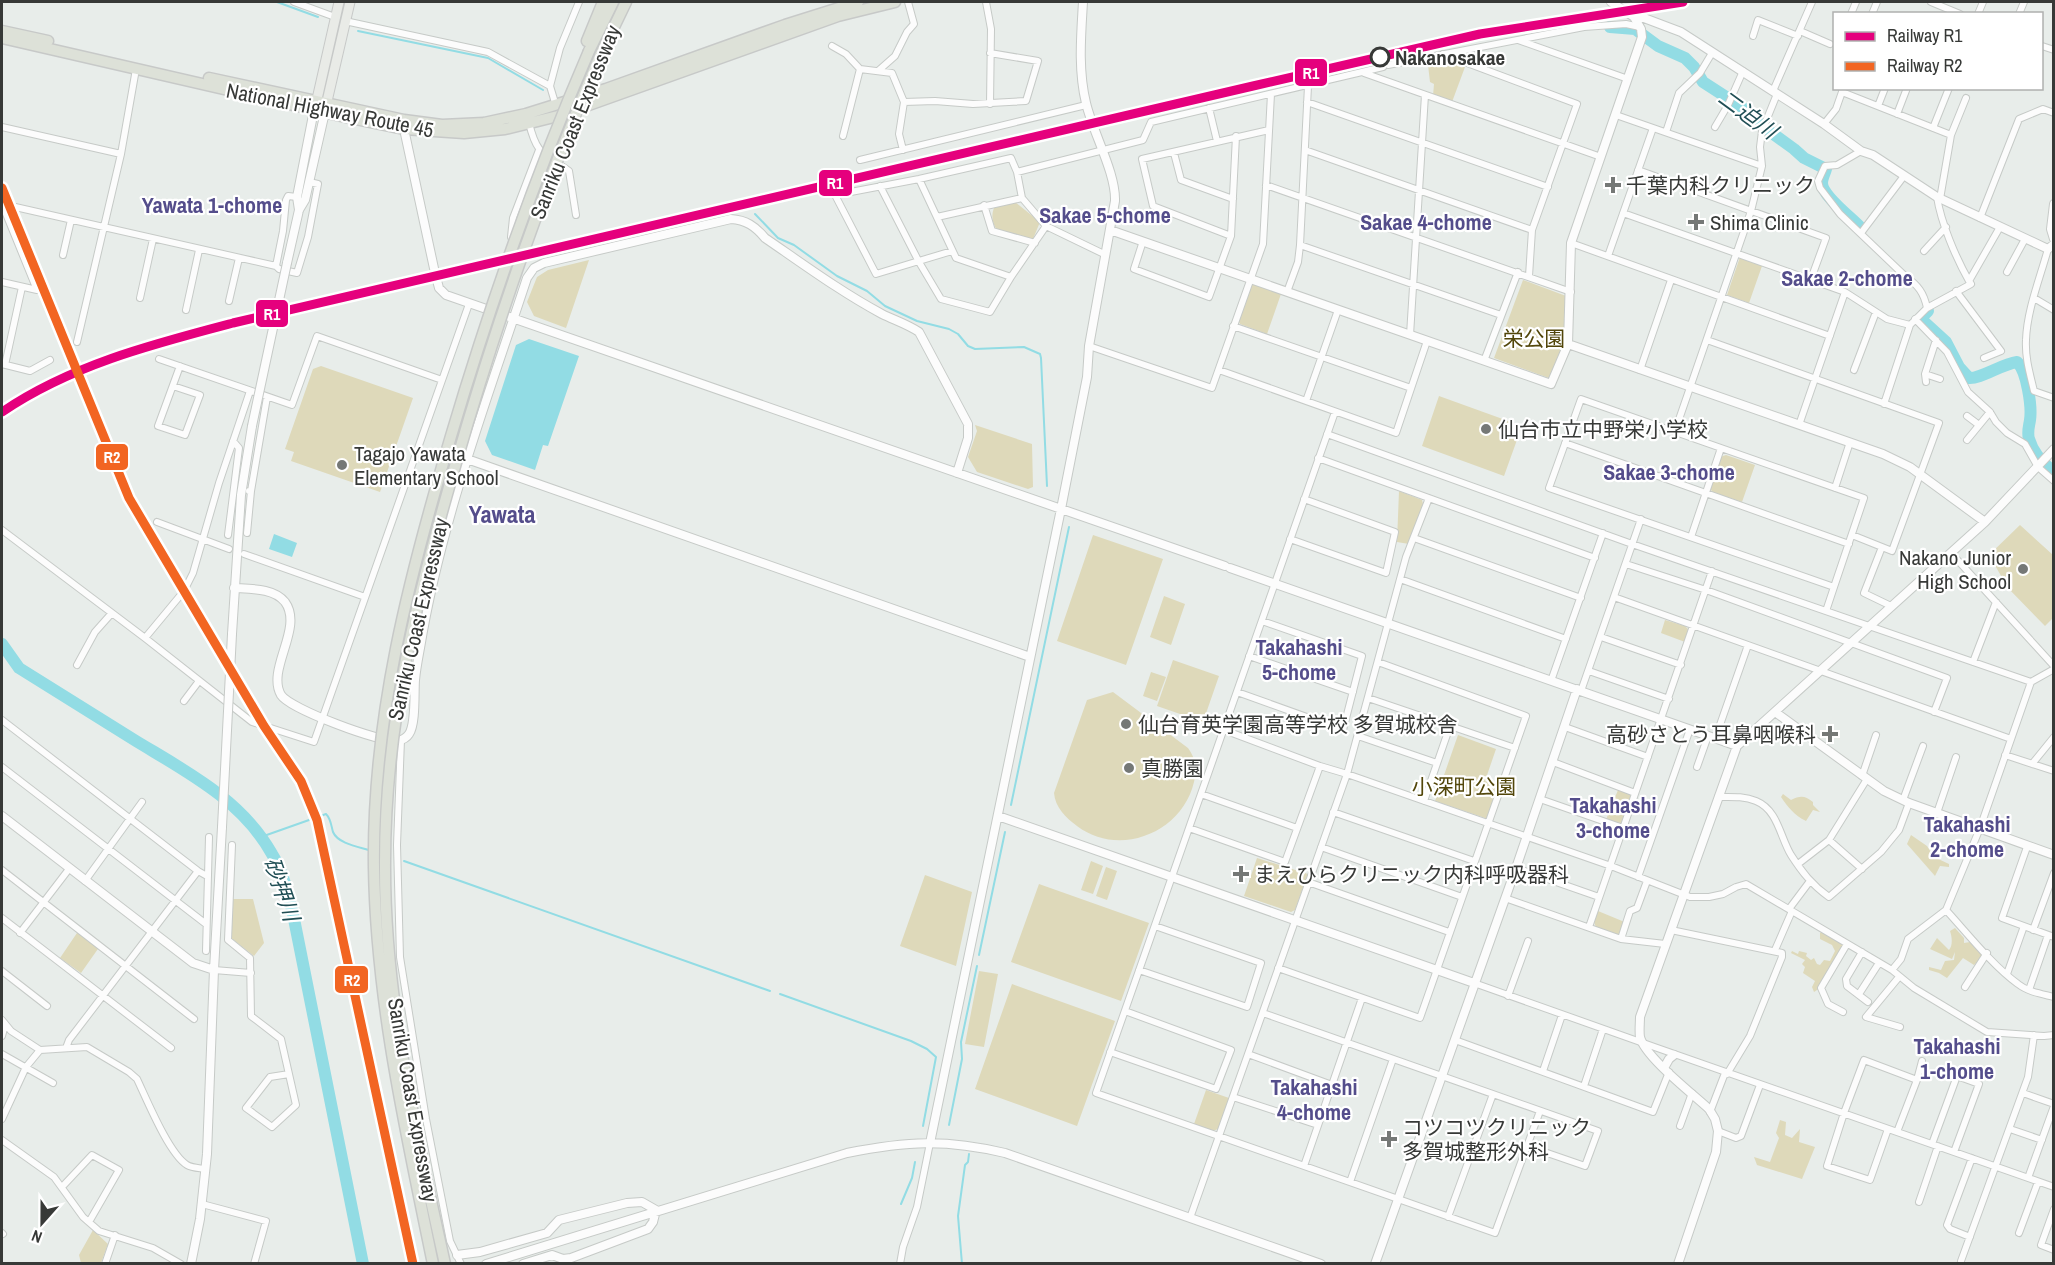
<svg xmlns="http://www.w3.org/2000/svg" width="2055" height="1265" font-family="'Archivo Narrow','Noto Sans JP',sans-serif">
  <rect width="100%" height="100%" fill="#e8edea"/>
  <path fill="#ded9ba" d="M1443,60L1465,67L1452,102L1433,96L1434,84L1430,82L1428,65Z
    M1015,202L1040,222L1033,239L1026,240L998,231C992,225 991,215 994,208Z
    M1740,257L1762,266L1749,303L1727,295Z
    M589,260L566,328L534,316L527,302L537,277L548,270Z
    M1523,280L1566,296L1564,342L1549,378L1494,358Z
    M1252,284L1281,294L1267,334L1240,324L1239,322Z
    M321,366L413,398L380,492L291,461L294,452L285,449L313,369Z
    M1439,396L1522,426L1504,476L1422,446Z
    M975,425L1032,444L1033,487L1028,489L977,472L968,457L977,431Z
    M1726,455L1755,465L1742,502L1712,492L1710,487L1720,457Z
    M1399,491L1422,500L1423,504L1409,544L1397,542Z
    M2020,525L2053,555V618L2045,626L2008,588L1989,555Z
    M1093,535L1163,559L1126,665L1057,641Z
    M1164,596L1185,604L1171,645L1150,637Z
    M1665,620L1685,626L1688,629L1685,642L1661,633Z
    M1173,660L1219,676L1203,722L1157,706Z
    M1151,672L1166,677L1157,701L1143,696Z
    M1113,692L1188,748C1196,759 1197,769 1194,782C1182,833 1119,858 1077,826C1066,818 1055,807 1054,793L1087,700Z
    M1458,735L1496,749L1485,781L1500,787L1488,819L1435,801Z
    M1618,790L1628,793L1633,798L1621,828L1605,822Z
    M1783,794L1791,800C1801,795 1805,796 1813,802V805L1820,812L1813,810L1806,821C1794,815 1788,807 1781,797Z
    M1911,835L1927,846L1934,857L1949,864V867L1940,866L1935,876L1907,844Z
    M1257,858L1308,874L1295,910L1291,912L1244,896Z
    M1091,861L1103,866L1093,894L1081,890Z
    M1106,867L1117,871L1107,900L1096,896Z
    M925,875L972,892L956,966L900,946Z
    M1039,884L1149,923L1121,1001L1011,962Z
    M233,899H253L264,943L254,956L231,938Z
    M1598,911L1627,923L1621,939L1597,930L1594,922Z
    M1955,928L1964,938V943L1970,942L1987,953L1974,965L1963,958L1947,978L1939,973L1929,970V967L1941,970L1945,961L1954,960L1955,952L1952,959L1930,949L1937,938L1949,950C1953,945 1952,937 1950,931Z
    M79,930L100,946L81,973L60,958Z
    M1823,931L1830,937L1845,944L1820,988L1814,992L1812,987L1815,981L1803,973L1805,967L1802,964L1805,960L1791,953L1792,951L1798,954L1799,951L1807,953L1806,956L1811,960L1814,958L1817,964L1820,965L1824,960L1830,961L1835,951L1832,945L1820,939V933Z
    M979,971L998,974L984,1047L965,1044Z
    M1012,984L1115,1021L1077,1126L975,1089Z
    M1206,1090L1229,1098L1218,1129L1213,1131L1194,1124Z
    M1780,1120L1786,1122L1785,1135L1792,1138L1800,1129L1799,1142L1815,1147L1802,1179L1757,1165L1754,1157L1770,1162L1779,1138L1776,1133Z
    M93,1230L108,1244L101,1263H81L79,1255Z"/>
  <path fill="#92dce4" d="M529,339L579,356L548,446L543,445L535,470L492,455L485,441L516,345Z
    M274,534L297,543L292,557L269,549Z"/>
  <g fill="none" stroke-linecap="round" stroke-linejoin="round">
    <path stroke="#92dce4" stroke-width="2" d="M277,2L318,17
      M358,31L488,58L543,90
      M755,214L778,238L794,245L837,276L867,291L885,306L917,321L949,329L958,334L968,346L975,349L1024,347L1040,354L1041,358L1047,486
      M1011,805L1069,527
      M261,837L326,814C331,819 331,825 333,832C338,844 360,847 372,851
      M404,861L770,991
      M979,955L1005,832
      M780,994L911,1041L927,1049L936,1057L923,1126
      M949,1125L962,1059L961,1042L977,966
      M901,1204L912,1178L915,1162
      M962,1264L958,1216L965,1165L968,1162L969,1154"/>
    <path stroke="#92dce4" stroke-width="12" d="M1610,27L1635,29L1658,46L1685,58L1694,67L1703,82L1754,115L1769,131L1794,149L1804,158L1826,169C1825,173 1822,178 1822,183C1822,196 1851,217 1860,227
      M1928,311L1922,317L1923,321L1946,342L1959,367L1969,378C1980,379 2002,364 2017,362C2027,371 2032,407 2030,420C2029,427 2027,432 2029,439C2033,453 2042,463 2054,472
      M2,644L19,668C58,692 97,717 136,741C187,772 242,800 272,854C284,873 289,897 294,919L363,1264"/>
    <defs>
      <path id="street" d="M294,2L335,17
        M986,2L991,29L990,104
        M1931,2L1960,14
        M1851,14L1856,2
        M1872,14L1877,2
        M1978,14L1983,2
        M2019,14L2024,2
        M345,21L488,52L550,86
        M1800,31L1830,44
        M1753,36L1758,20L1798,36
        M1518,40L1628,79
        M832,46L846,54L860,69
        M2042,46L2054,50
        M1443,54L1577,104L1532,230L1529,276
        M1388,65L1584,27L1626,24L1640,27
        M878,71L895,56L907,32L914,24L908,2
        M1364,73L1601,157
        M1773,91L1812,2
        M1842,92L1951,135L1966,98
        M904,102L935,101L973,104L1026,101L1038,61L990,53
        M1307,102L1548,187
        M556,106L550,86L560,48L579,2
        M1878,106L1885,88
        M1209,108L1217,141
        M1897,114L1907,88
        M1616,115L1762,166
        M529,123C537,156 544,153 569,171L576,215
        M1824,124L1836,109L1843,89
        M2,127L121,154
        M1715,127L1728,105L1743,71
        M1933,128L1949,88
        M1666,132L1679,93L1700,73L1712,53
        M843,136L860,69L892,73L904,102L899,134L903,150
        M1305,150L1532,230
        M1861,151L1837,165L1825,166L1818,181L1820,188L1840,214L1905,276C1918,285 1924,293 1927,308
        M1174,153L1181,180L1233,199
        M860,160L1086,105
        M1638,170L1826,238L1811,279
        M1017,172L1143,140L1151,122L1383,67
        M1266,185L1571,292
        M880,186L919,262L941,299L990,312L1011,277L956,258L919,179
        M1937,197C1941,223 1956,258 1969,281
        M1940,199L1951,135
        M2,204L276,266L279,269L297,273L308,237L318,184L309,182
        M2,204L37,290L2,282
        M984,205L992,231L1035,243
        M1623,213L1845,292L1887,319L1910,325L1927,308L1971,284L1969,281L2000,227
        M937,217L1022,198
        M1980,218L2019,119L2043,109L2054,113
        M1861,233L1904,176
        M1231,236L1153,206L1142,159L1269,130
        M511,237L513,218L539,150
        M1143,241L1134,269L1209,297L1231,236L1236,136
        M1571,243L1830,336
        M1300,245L1501,315
        M2048,249C2040,278 2027,310 2026,340C2025,358 2030,374 2034,391L2054,398
        M952,251L876,274L835,195L919,179L1011,158L1017,172L1022,198L1046,226L1106,255
        M1924,251L1946,227
        M63,255L71,220
        M1608,256L1653,128
        M276,266L283,231L286,200L288,196L297,197
        M2007,272L2025,239
        M1011,277L1046,226
        M1956,291L2001,351L1984,358
        M1287,292L1298,262L1300,245L1308,86
        M140,298L153,239
        M2034,298L2054,310
        M229,301L239,258
        M186,310L199,250
        M1915,319L1947,352L1968,392L1990,412L1996,422L2007,433L2025,444L2038,467L2054,481
        M1233,326L1411,388
        M1410,335L1425,95
        M1707,340L1939,423L1892,551L1852,535
        M77,342L121,154L136,69
        M1089,346L1212,388L1263,244L1271,94
        M159,359L292,405L317,336L442,380
        M1484,361L1518,272
        M2,364L30,371L50,360
        M5,365L22,287
        M1219,370L1396,433L1427,341
        M1640,370L1671,280
        M1854,370L1876,312
        M1925,374L1940,379
        M1926,382L1925,374L1936,340
        M173,386L200,395L185,435L158,426L180,366
        M1581,399L1864,498L1834,587L1549,488Z
        M1306,401L1338,310
        M1884,404L1910,325
        M1335,412L1096,1093L1495,1233L1540,1111
        M1967,416L1979,425
        M1799,425L1845,292
        M1675,431L1751,211L1762,166L1760,147L1762,131L1777,94
        M1327,434L1632,544L2031,682L1980,828L1946,910C1967,933 1993,966 2018,984C2028,992 2042,994 2054,997
        M1967,440L1990,412
        M1565,443L1849,544
        M1318,458L1595,558
        M1835,488L1850,442
        M251,491L267,397
        M157,522L229,549
        M2,530L145,638L252,722L314,742L469,304
        M247,533L251,491H249
        M228,535L239,448L233,441
        M1691,537L1721,448
        M1414,538L1581,598
        M1290,539L1386,573L1395,532L1304,499
        M1882,547L1864,593L1891,606
        M1951,553L2054,666
        M244,554L365,597
        M1626,564L1706,590L1947,678L1934,712
        M1400,579L1566,639
        M1614,597L2011,739
        M1826,611L1834,587
        M1601,637L1681,665
        M145,638L184,591L193,573L219,483L250,391
        M1249,656L1353,692
        M1973,662L1996,602
        M77,665L95,632L111,614
        M1589,671L1669,699
        M1551,681L1603,533
        M2031,682L2054,669
        M1581,691L1641,519
        M1237,692L1343,730L1362,656L1262,621
        M1368,698L1515,748
        M184,701L199,681
        M2,720L198,871L207,876
        M1565,727L1648,757
        M1224,730L1320,766L1347,774L1611,866L1690,897H1709L1723,894L1736,887L1746,884L1892,970L1914,988L1987,1032L2044,1036L2054,1035
        M1358,736L1437,763
        M1715,739L1748,645
        M401,740L397,845L400,957L426,1119L450,1241L461,1264
        M2005,755L2054,771
        M1553,762L1635,793
        M2032,764L2054,737
        M2,767L206,924
        M1697,767L1708,736
        M1862,776L1876,735
        M1201,794L1297,828
        M1718,797C1731,797 1744,796 1756,801C1778,810 1780,837 1791,855C1802,872 1812,885 1829,897L1881,852L1899,830L1909,803
        M1540,799L1623,828
        M1903,800L1923,746
        M1424,801L1450,726
        M1333,812L1474,861
        M1937,813L1956,757
        M1189,828L1285,862L1320,766
        M1829,840L1862,869
        M232,845L228,940L250,958L251,1016L281,1039L296,1105L272,1127L246,1108L270,1077L289,1074
        M1321,847L1462,897
        M2027,847L2002,918L2054,937
        M1798,864L1829,840L1867,779
        M1516,868L1599,897
        M2,870L194,1019
        M1638,877L1690,729
        M85,881L142,802
        M1308,882L1449,932
        M1505,898L1621,939L1665,944
        M1789,909L1810,881
        M2,918L171,1048
        M1589,927L1712,571
        M1671,930L1782,953V957L1750,1036L1727,1074
        M2033,930L2054,873
        M20,933L69,869
        M1621,939L1630,911L1637,908L1647,881
        M1775,950L1792,911
        M206,951L209,837
        M1862,952L1846,979L1847,986L1868,1002
        M1278,968L1420,1018L1526,716L1378,662
        M214,970L251,973
        M1139,970L1247,1007L1261,963L1155,926
        M1892,970L1901,959L1908,939L1946,910
        M2,971L47,1006
        M2007,974L2024,926
        M1899,977L1866,1017L1900,1027
        M1474,983C1667,1052 1861,1119 2054,1187
        M1965,987L1987,953
        M2029,990L2048,935
        M1859,994L1879,963
        M1508,996L1528,941
        M1843,1012L1828,1004L1821,988L1847,944
        M1263,1013L1598,1131L1585,1166L1527,1146
        M2,1020L11,1031L40,1050
        M2,1036L5,1025
        M1455,1040L1653,1112L1669,1072
        M66,1048L69,1040L198,871
        M1110,1052L1216,1089L1231,1050L1125,1011
        M2,1054L53,1083
        M1248,1054L1332,1085
        M1543,1071L1562,1015
        M1917,1080L1922,1061
        M1584,1086L1603,1029
        M2023,1093L2054,1104
        M1233,1097L1318,1125
        M1710,1112L1725,1073
        M2,1119L26,1067L40,1050L87,1047L129,1072L137,1079C147,1100 169,1154 187,1165C192,1168 199,1168 205,1169
        M1680,1126L1692,1093
        M1888,1129L1870,1180L1827,1166L1844,1113L1864,1060L1917,1080L1897,1132
        M2010,1129L2042,1140
        M1718,1131L1736,1138L1741,1136L1760,1085
        M2,1140L54,1177L83,1217L99,1231L153,1248L181,1264
        M1932,1144L1957,1076L1979,1084L1954,1152
        M1304,1166L1362,998
        M2028,1178L2054,1106
        M1350,1182L1393,1059
        M62,1187L92,1155L119,1170L89,1222
        M1919,1202L1938,1146
        M202,1204L266,1221L254,1264
        M2054,1209L2041,1245L2054,1250
        M1448,1217L1493,1094
        M1190,1218L1347,774L1406,557L1429,498
        M2,1233L3,1234
        M2019,1233L2038,1182
        M1970,1237L1950,1229L1947,1225L1972,1158
        M1961,1261L2028,1077L2034,1035
        M105,1264L115,1235
        M900,1264L903,1247L917,1207L930,1143"/>
      <path id="secondary" d="M1611,2L1634,17L1644,18L1681,32L1824,124L1861,151L1873,155L1937,197L2048,249L2054,244
        M1634,17L1641,29L1642,37L1571,243L1568,344L1883,454L1910,467L1985,522
        M404,129L435,273L439,288L446,295L1225,566
        M2054,204L2051,229L2054,239
        M299,210L297,197L314,110
        M1110,230L1551,384L1568,344
        M287,263L299,210L305,200L325,112
        M467,459L1030,657
        M1230,568L1737,746
        M234,588C251,589 274,588 285,602C304,628 266,669 281,695C290,709 381,743 398,741C402,740 407,737 409,734C416,724 414,693 415,680C416,669 418,659 420,648C441,521 487,400 527,278L534,268L544,263L731,219C746,220 755,226 765,238C803,264 841,292 882,314C894,320 907,324 919,332L968,424V438L957,473
        M232,634L241,495L252,426
        M1775,712L1884,791L1909,803L2054,855
        M2,816L193,963L214,970
        M998,816L1474,983
        M1664,1068L1669,1059L1674,1055
        M930,1143L1061,509L1087,377L1089,346L1115,201C1116,173 1093,133 1086,103C1078,70 1081,36 1083,2
        M457,1255L480,1252L547,1233L559,1220L627,1203L642,1202L656,1210L653,1222L648,1229L571,1258L563,1259L552,1255L523,1264
        M191,1264L200,1219L207,1154L214,970L222,827
        M486,1264L847,1153C907,1141 946,1139 1005,1153L1321,1264
        M1375,1264L1516,868L1577,689
        M1678,1264L1716,1152L1718,1131L1715,1119L1709,1109C1693,1094 1645,1057 1640,1037C1639,1031 1640,1023 1640,1017L1737,746L1985,522L2054,449"/>
      <path id="primary" d="M315,108L339,2
        M325,110L350,2"/>
      <path id="highway" d="M2,31L48,41
        M2,38L341,116L404,129L464,133L505,129L558,116L838,16L895,2
        M587,41L603,2
        M589,51L613,2
        M600,56L626,2
        M209,78L404,120L442,125L484,123L526,114L606,89L785,25L858,2"/>
    </defs>
    <use href="#street" stroke="#c6cac7" stroke-width="8"/>
    <use href="#secondary" stroke="#c6cac7" stroke-width="10"/>
    <use href="#primary" stroke="#c7c9c8" stroke-width="11"/>
    <use href="#highway" stroke="#c7c9c8" stroke-width="13"/>
    <use href="#street" stroke="#fcfcfc" stroke-width="6"/>
    <use href="#secondary" stroke="#fcfcfc" stroke-width="8"/>
    <use href="#primary" stroke="#e9ebe7" stroke-width="9"/>
    <use href="#highway" stroke="#dde1d8" stroke-width="10"/>
    <defs>
      <path id="rail" d="M2,188L129,498L264,726L301,781L317,820L413,1264"/>
    </defs>
    <use href="#rail" stroke="#bfc1c0" stroke-width="4.5"/>
    <use href="#rail" stroke="#fff" stroke-width="2" stroke-dasharray="7" stroke-linecap="butt"/>
    <defs>
      <path id="secondary-bridge" d="M252,426L287,263
        M222,827L232,634"/>
      <path id="highway-bridge" d="M433,1264C406,1132 376,1002 374,867C372,718 409,577 451,436C490,305 535,176 589,51
        M445,1264C416,1132 384,998 385,862C385,722 417,596 456,463C496,324 543,188 600,56"/>
    </defs>
    <use href="#secondary-bridge" stroke="#c6cac7" stroke-width="10" stroke-linecap="butt"/>
    <use href="#highway-bridge" stroke="#c7c9c8" stroke-width="13" stroke-linecap="butt"/>
    <use href="#secondary-bridge" stroke="#fcfcfc" stroke-width="8"/>
    <use href="#highway-bridge" stroke="#dde1d8" stroke-width="10"/>
    <defs>
      <path id="rail-1" d="M2,412C71,365 153,344 233,323L1253,86L1480,34L1683,2"/>
      <path id="rail-2" d="M2,188L129,498L264,726L301,781L317,820L413,1264"/>
    </defs>
    <use href="#rail-1" stroke="#fff" stroke-width="14"/>
    <use href="#rail-2" stroke="#fff" stroke-width="14"/>
    <use href="#rail-1" stroke="#e5007d" stroke-width="9"/>
    <use href="#rail-2" stroke="#f26522" stroke-width="9"/>
  </g>
  <circle fill="#fff" stroke="#373937" stroke-width="3" cx="1380" cy="57" r="9"/>
  <g fill="#757876" stroke="#fff" stroke-width="2">
    <path d="M1610 176h6v6h6v6h-6v6h-6v-6h-6v-6h6z"/>
    <path d="M1693 213h6v6h6v6h-6v6h-6v-6h-6v-6h6z"/>
    <circle cx="1486" cy="429" r="6"/>
    <circle cx="342" cy="465" r="6"/>
    <circle cx="2023" cy="569" r="6"/>
    <circle cx="1126" cy="724" r="6"/>
    <path d="M1827 725h6v6h6v6h-6v6h-6v-6h-6v-6h6z"/>
    <circle cx="1129" cy="768" r="6"/>
    <path d="M1238 865h6v6h6v6h-6v6h-6v-6h-6v-6h6z"/>
    <path d="M1386 1130h6v6h6v6h-6v6h-6v-6h-6v-6h6z"/>
  </g>
  <g text-anchor="middle" dominant-baseline="central" stroke-width="4.5" stroke-linejoin="round" paint-order="stroke">
    <g font-size="21" font-weight="bold" fill="#373937" stroke="#fff" text-anchor="start">
      <text x="1395" y="57">Nakanosakae</text>
    </g>
    <g font-size="21" fill="#373937" stroke="#fff">
      <text transform="translate(330 110) rotate(11)">National Highway Route 45</text>
      <text transform="translate(575 122) rotate(-68)">Sanriku Coast Expressway</text>
      <text transform="translate(418 619) rotate(-77)">Sanriku Coast Expressway</text>
      <text transform="translate(413 1100) rotate(80)">Sanriku Coast Expressway</text>
    </g>
    <g font-size="21" fill="#373937" stroke="#fff" text-anchor="start">
      <text x="1626" y="185">千葉内科クリニック</text>
      <text x="1710" y="222">Shima Clinic</text>
      <text x="1498" y="429">仙台市立中野栄小学校</text>
      <text x="354" y="453">Tagajo Yawata<tspan x="354" dy="24">Elementary School</tspan></text>
      <text x="2011" y="557" text-anchor="end">Nakano Junior<tspan x="2011" dy="24">High School</tspan></text>
      <text x="1138" y="724">仙台育英学園高等学校 多賀城校舎</text>
      <text x="1816" y="734" text-anchor="end">高砂さとう耳鼻咽喉科</text>
      <text x="1141" y="768">真勝園</text>
      <text x="1254" y="874">まえひらクリニック内科呼吸器科</text>
      <text x="1402" y="1127">コツコツクリニック<tspan x="1402" dy="24">多賀城整形外科</tspan></text>
    </g>
    <g font-size="21" fill="#52460a" stroke="#fff">
      <text x="1534" y="338">栄公園</text>
      <text x="1464" y="786">小深町公園</text>
    </g>
    <g font-size="22" font-style="italic" fill="#214f55" stroke="#fff">
      <text transform="translate(1748 114) rotate(36)">二迫川</text>
      <text transform="translate(282 889) rotate(71)">砂押川</text>
    </g>
    <g font-size="22" font-weight="bold" fill="#544d8b" stroke="#fff">
      <text x="212" y="205">Yawata 1-chome</text>
      <text x="1105" y="215">Sakae 5-chome</text>
      <text x="1426" y="222">Sakae 4-chome</text>
      <text x="1847" y="278">Sakae 2-chome</text>
      <text x="1669" y="472">Sakae 3-chome</text>
      <text x="1299" y="647">Takahashi<tspan x="1299" dy="25">5-chome</tspan></text>
      <text x="1613" y="805">Takahashi<tspan x="1613" dy="25">3-chome</tspan></text>
      <text x="1967" y="824">Takahashi<tspan x="1967" dy="25">2-chome</tspan></text>
      <text x="1957" y="1046">Takahashi<tspan x="1957" dy="25">1-chome</tspan></text>
      <text x="1314" y="1087">Takahashi<tspan x="1314" dy="25">4-chome</tspan></text>
    </g>
    <g font-size="24" font-weight="bold" fill="#544d8b" stroke="#fff">
      <text x="502" y="514">Yawata</text>
    </g>
  </g>
  <g stroke="#fff" stroke-width="2">
    <rect x="1294" y="58" width="34" height="29" rx="6" fill="#e5007d"/>
    <rect x="818" y="169" width="35" height="28" rx="6" fill="#e5007d"/>
    <rect x="255" y="299" width="34" height="29" rx="6" fill="#e5007d"/>
    <rect x="95" y="443" width="34" height="28" rx="6" fill="#f26522"/>
    <rect x="334" y="965" width="35" height="29" rx="6" fill="#f26522"/>
  </g>
  <g font-size="16" text-anchor="middle" font-weight="bold" fill="#fff">
    <text x="1311" y="79">R1</text>
    <text x="835" y="189">R1</text>
    <text x="272" y="320">R1</text>
    <text x="112" y="463">R2</text>
    <text x="352" y="986">R2</text>
  </g>
  <rect width="2055" height="1265" fill="none" stroke="#373937" stroke-width="6"/>
  <rect x="1833" y="12" width="210" height="78" fill="#ffffff" stroke="#afb0af" stroke-width="1.5"/>
  <rect x="1845" y="32" width="30" height="9" fill="#e5007d" stroke="#afb0af" stroke-width="1.5"/>
  <text x="1887" y="42" font-size="18" fill="#373937">Railway R1</text>
  <rect x="1845" y="62" width="30" height="9" fill="#f26522" stroke="#afb0af" stroke-width="1.5"/>
  <text x="1887" y="72" font-size="18" fill="#373937">Railway R2</text>
  <g transform="translate(42 1223) rotate(201)" stroke="#ffffff" stroke-width="4.5" paint-order="stroke">
  <path d="M0-4.5L10 22L0 15L-10 22Z" fill="#373937"/>
  <text y="-9" font-size="16" font-weight="bold" text-anchor="middle" fill="#373937">N</text>
  </g>
</svg>
